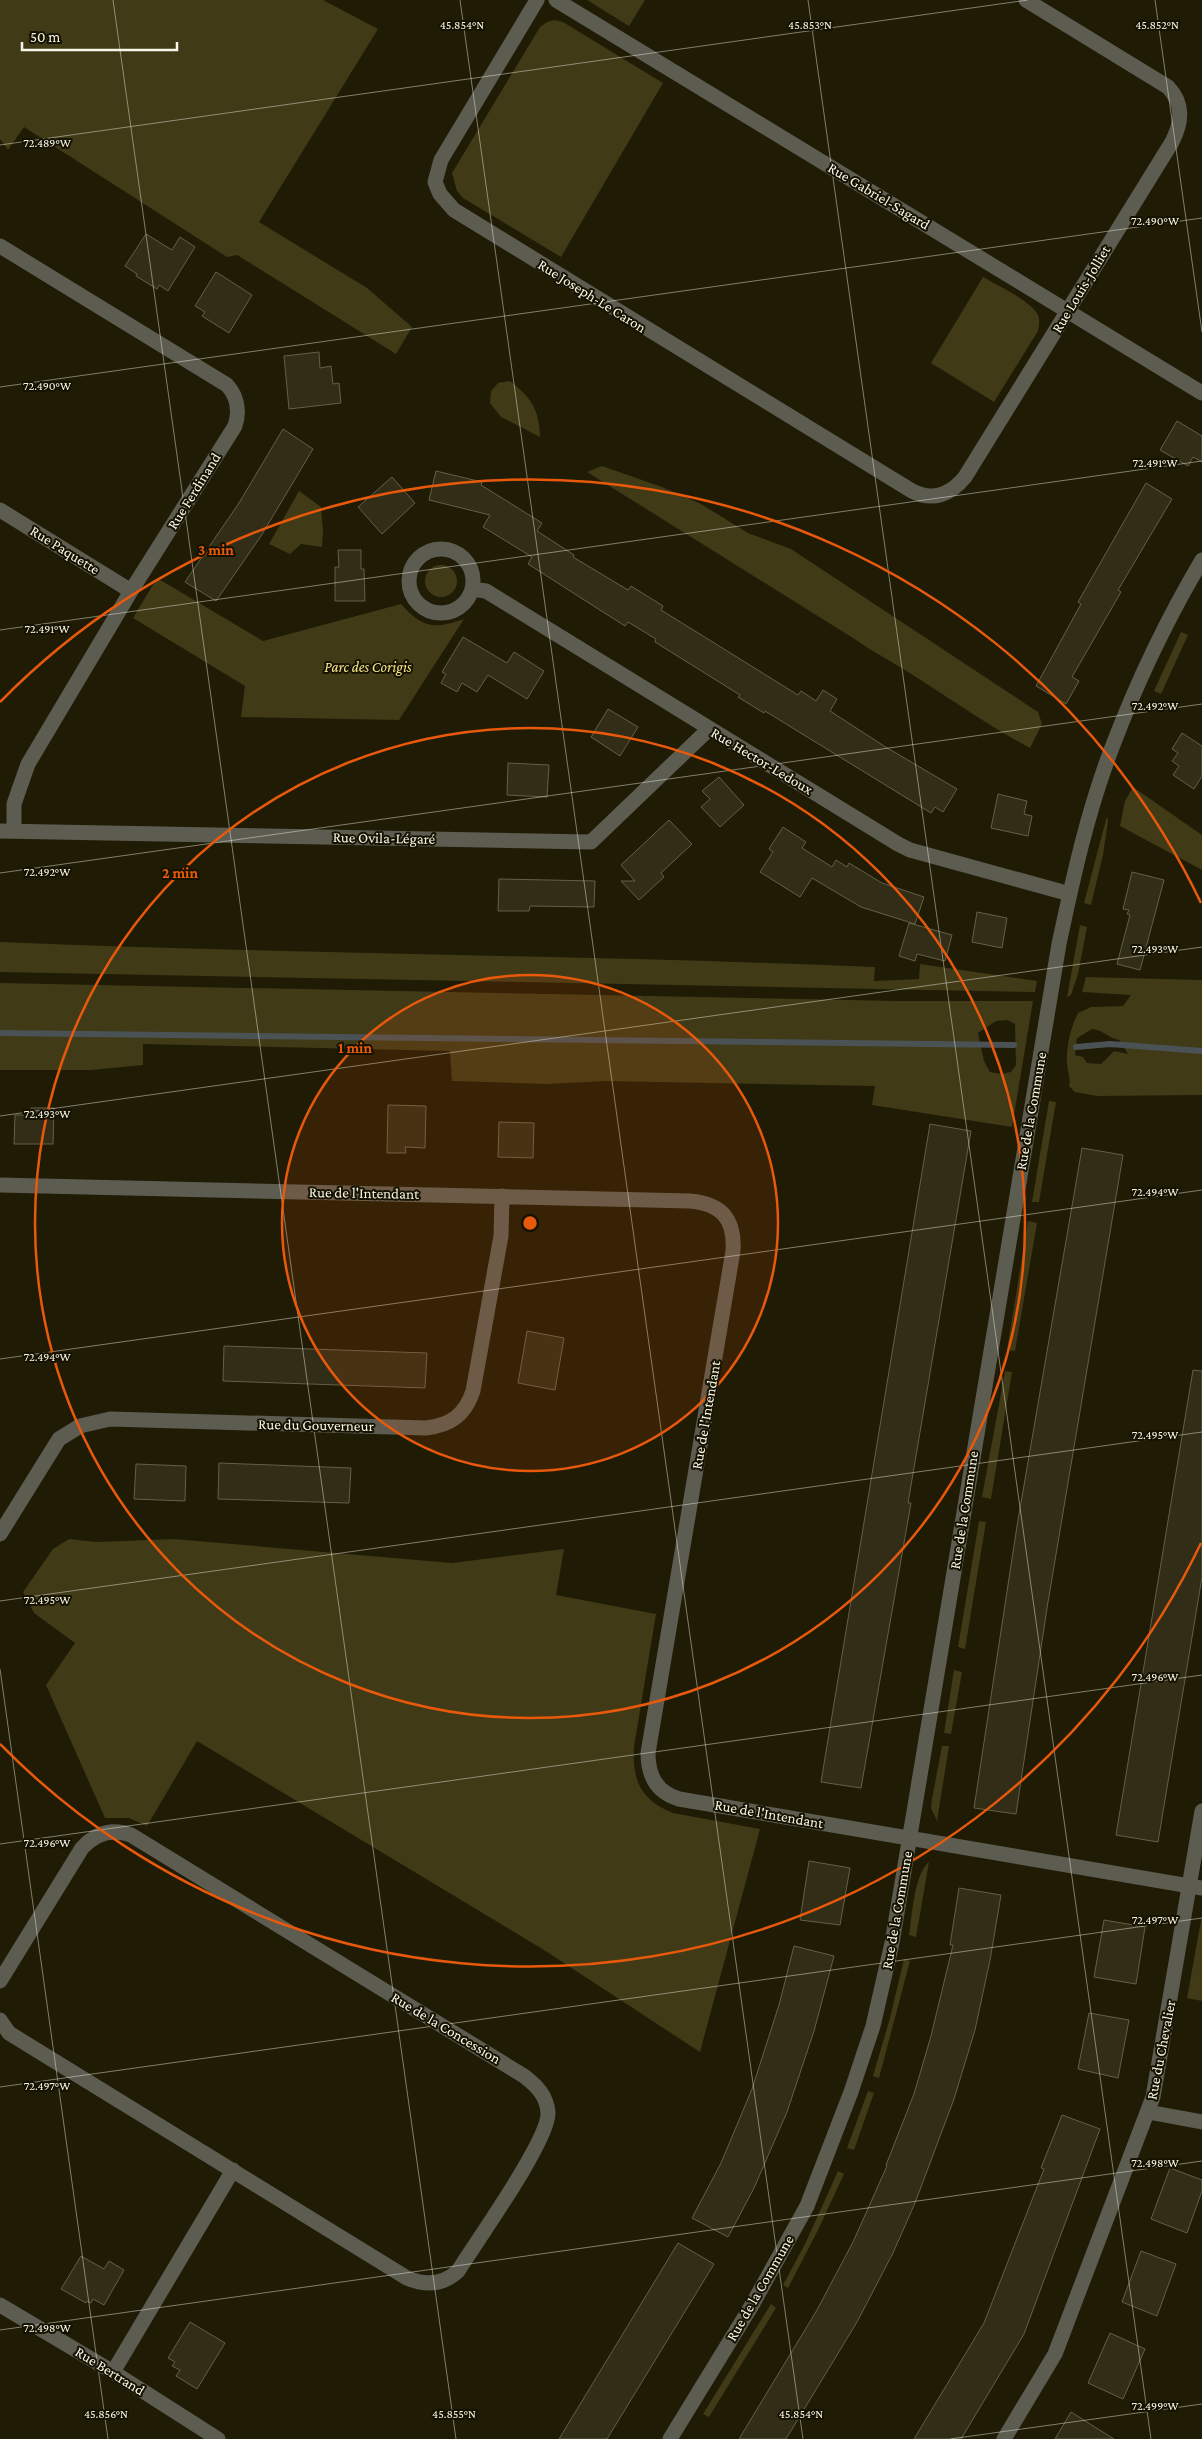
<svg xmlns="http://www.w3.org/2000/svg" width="1202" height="2439" font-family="'Crimson Pro',serif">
  <rect width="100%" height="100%" fill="#1f1b05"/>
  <path fill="#403a17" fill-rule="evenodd" d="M0,0H323L378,29L259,222L367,288L412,327L396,354L237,255L227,257L24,127L8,150L0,139Z
    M587,0H645L629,26Z
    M554,20L563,22L663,83L561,257L463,198L457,191L452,173L540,27L547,22Z
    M983,277C997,285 1031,301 1038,315C1040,319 1039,326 1038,331L994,402L931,363Z
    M510,381C531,398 539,408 540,437L501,417L490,403L491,391L498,383Z
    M602,466L662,487L701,504L748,533L791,549L1038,712L1042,724L1030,748C992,728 955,702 919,679C897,664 874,653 853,638L587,472Z
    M299,491L321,507L323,531L322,547L301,544L290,554L269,544Z
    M425 581a16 16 0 1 1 32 0a16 16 0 1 1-32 0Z
    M157,578L263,641L401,604C423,629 435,629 464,619L399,720L241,717L245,686L133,618Z
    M1181,632L1188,635L1161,694L1154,691Z
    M1133,787L1202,835V870L1120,826L1125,801Z
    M1107,816L1108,821L1103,855L1091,905L1084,903Z
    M1080,925L1087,927L1078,974L1071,995L1067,997Z
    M0,942C291,954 583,955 875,967L874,981L919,979L920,964L1037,981L1035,992L0,972Z
    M1086,977L1202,980V1095L1097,1096L1075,1092L1069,1086C1071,1077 1067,1071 1067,1062C1066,1046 1071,1027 1078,1013L1091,1007L1123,1006L1131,995L1082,992ZM1092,1029C1104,1030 1108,1038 1119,1040L1128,1054L1114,1051L1101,1064L1087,1063L1083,1057L1075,1055L1077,1038Z
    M0,983L898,1001H1033L1012,1127L872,1105L875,1086L605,1081L547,1084L452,1081L450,1051L143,1044V1065L91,1070H0ZM1007,1020L1015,1024L1016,1065L1011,1072L1001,1074L990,1072L984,1061L978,1033L996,1021Z
    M1049,1101L1056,1102L1039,1202H1032Z
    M1028,1221L1037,1223L1015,1351L1007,1350Z
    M1005,1371L1012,1372L991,1499L982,1497Z
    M979,1521L986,1522L965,1649L958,1647Z
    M69,1539L97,1542L174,1539L452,1563L564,1549L556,1595L656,1614L634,1747C632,1781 641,1800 673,1813L760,1829L700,2052L544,1950L197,1741L147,1826L129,1818H105L46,1685L75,1643L34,1613L23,1592L53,1549Z
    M954,1670L962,1672L951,1734L944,1733Z
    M942,1746H949L937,1821L931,1808L932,1799Z
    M929,1862L916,1937L909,1935C912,1916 914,1874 929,1862Z
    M1202,1915V2001L1187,1998Z
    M904,1959L910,1961L879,2078L873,2076L890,2018Z
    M868,2091L874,2093L854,2150L847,2148Z
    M838,2171L844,2174L817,2232L788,2288L783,2285L805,2244Z
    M771,2304L776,2308L709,2417L703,2414Z"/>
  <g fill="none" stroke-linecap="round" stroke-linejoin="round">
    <path stroke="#4a5255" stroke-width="6" d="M0,1033L1014,1045
      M1076,1047L1110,1044L1202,1051"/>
  </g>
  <path fill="#312d16" stroke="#646047" d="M146,234L172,250L180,237L195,247L168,291L159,285L157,289L136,276L137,274L125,266Z
    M216,272L252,295L229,333L202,316L205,312L195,306Z
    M319,352L320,368L331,366L333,384L339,383L341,403L289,409L284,356Z
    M1177,421L1202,436V462L1193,457L1188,466L1160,450Z
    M283,429L313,449L261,536L216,601L185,582L239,503Z
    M436,471L482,482L481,485L542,523L537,531L574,555L573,557L628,590L631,586L663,606L661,610L798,695L801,691L816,701L823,690L837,699L830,711L884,746L957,789L943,812L935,807L931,813L765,711L764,713L738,697L740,695L655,642L656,639L628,622L625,626L528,564L532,557L483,527L490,515L429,500Z
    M392,477L415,503L382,534L358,507Z
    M1146,483L1172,499L1118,590L1121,592L1072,677L1079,681L1066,704L1036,686L1081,604L1078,602Z
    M338,550H361V569H364L365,601H335V567H339Z
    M463,637L507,663L514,652L544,671L527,699L488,675L477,692L462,683L457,692L441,683L446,674L442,672Z
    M608,709L638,727L620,756L591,737Z
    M1182,733L1202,746V776L1194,789L1173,775L1179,766L1172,761L1178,753L1172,749Z
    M508,763L549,765L547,797L507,795Z
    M719,777L744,805L720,827L701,807L710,799L702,791Z
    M998,794L1027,801L1024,814L1032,816L1028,836L991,828Z
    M669,820L692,844L661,873L664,877L639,900L621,881H635L621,865Z
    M783,827L806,842L802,848L832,867L836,860L847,867L849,863L882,883L924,897L915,924L861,907L812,878L800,897L760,872L773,852L769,849Z
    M1132,872L1164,880L1140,970L1117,964L1130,915L1127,914L1129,910L1123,909Z
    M499,879L595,881L594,907L530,906L529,911H498Z
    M977,912L1007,918L1002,948L972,942Z
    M909,923L952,935L945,961L917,954L915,961L899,956Z
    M388,1105L426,1106L425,1148L405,1147L406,1153H387Z
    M31,1108H54L53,1144H14L15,1115H30Z
    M499,1122L534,1123L533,1158L498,1157Z
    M930,1124L971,1131L908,1503H911L861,1788L821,1782Z
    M1082,1148L1123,1155L1047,1608L1016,1814L974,1808L1017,1526Z
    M527,1331L564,1338L555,1390L518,1383Z
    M224,1346L427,1353L425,1388L223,1381Z
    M1193,1370L1202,1371V1577L1158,1842L1116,1835Z
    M219,1463L351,1468L349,1503L218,1499Z
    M136,1464L186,1466L185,1501L134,1499Z
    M809,1861L850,1868L840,1925L800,1920Z
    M959,1888L1001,1895L990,1960L975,2030L954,2099L915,2203L893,2253L857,2322L786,2439H739L817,2310L853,2242L887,2166L886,2165L914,2094L931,2036L953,1945H950Z
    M1104,1920L1145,1927L1136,1984L1094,1977Z
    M794,1946L834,1956L814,2031L787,2112L754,2188L728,2237L692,2218L721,2163L752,2089L779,2005Z
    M1089,2013L1129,2020L1118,2078L1078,2069Z
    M1062,2115L1100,2129L1024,2334L961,2439H914L984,2323L1044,2169L1041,2168Z
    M1170,2168L1202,2180V2191L1187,2233L1151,2219Z
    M678,2243L714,2264L607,2439H559Z
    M1141,2251L1176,2264L1157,2316L1122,2302Z
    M81,2256L104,2269L109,2261L124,2270L104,2305L93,2299L91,2303L87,2301L86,2303L61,2289Z
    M190,2322L225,2343L197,2389L176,2376L180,2370L172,2366L175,2362L168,2358Z
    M1110,2333L1145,2349L1123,2399L1088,2383Z
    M1071,2412L1114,2439H1055Z"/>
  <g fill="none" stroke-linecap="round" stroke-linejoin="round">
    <path stroke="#5d5c51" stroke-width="15" d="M537,0L441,160L435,182L440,194L454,210L912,491C933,502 951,494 965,477L1172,142C1182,122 1184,104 1168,87L1026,0
      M556,0L1202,393
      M0,246L227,385C237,396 240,411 235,426L131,591L28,764L14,804V830
      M0,510L131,591
      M409 581a32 32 0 1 1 64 0a32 32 0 1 1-64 0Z
      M472,589L486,591L898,844L910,850L1070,894
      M0,831L591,842L709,729
      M0,1185L690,1201C722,1204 735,1219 733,1251L648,1753C648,1775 656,1792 679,1799L1202,1888
      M0,1534L59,1439L80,1426L110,1419L426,1428C451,1425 465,1415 473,1391L501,1236L502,1196
      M0,1981L82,1848C96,1833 112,1828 131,1835L524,2076C537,2086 547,2096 548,2113C549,2140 476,2242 458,2271C443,2285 426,2286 407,2278L9,2033L0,2020
      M1148,2112L1202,2122
      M0,2305L113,2372L218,2439
      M113,2372L233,2170
      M670,2439L752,2305L807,2206L851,2092L873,2026L892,1943L1059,944C1073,878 1088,809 1113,745C1137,682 1167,619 1202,560
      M1004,2439L1055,2354L1153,2097L1202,1811"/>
  </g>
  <path fill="none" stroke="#f8f6e8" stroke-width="1" stroke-opacity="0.45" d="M113,0L456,2439M460,0L803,2439M808,0L1151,2439M1155,0L1202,332M0,145L1028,0M0,387L1202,218M0,630L1202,461M0,873L1202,704M0,1116L1202,947M0,1359L1202,1190M0,1601L1202,1432M0,1669L108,2439M0,1844L1202,1675M0,2087L1202,1918M0,2330L1202,2161M950,2439L1202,2404"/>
  <circle cx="530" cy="1223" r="248" fill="#e8590c" fill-opacity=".12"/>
  <g fill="none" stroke="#e8590c" stroke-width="2.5">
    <circle cx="530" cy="1223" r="248"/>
    <circle cx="530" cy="1223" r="495"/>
    <path d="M1201 1543A743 743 0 0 1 0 1744M0 702A743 743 0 0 1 1201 903"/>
  </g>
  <g text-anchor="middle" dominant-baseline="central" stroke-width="4" stroke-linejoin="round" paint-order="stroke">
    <g font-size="15" fill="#f8f6e8" stroke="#161200">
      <text transform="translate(879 196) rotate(31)">Rue Gabriel-Sagard</text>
      <text transform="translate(1081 289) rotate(-59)">Rue Louis-Jolliet</text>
      <text transform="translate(592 296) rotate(32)">Rue Joseph-Le Caron</text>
      <text transform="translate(194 491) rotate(-58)">Rue Ferdinand</text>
      <text transform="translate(65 550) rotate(32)">Rue Paquette</text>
      <text transform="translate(762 761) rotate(31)">Rue Hector-Ledoux</text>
      <text transform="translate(384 838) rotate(1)">Rue Ovila-Légaré</text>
      <text transform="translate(1031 1111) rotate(-80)">Rue de la Commune</text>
      <text transform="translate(364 1193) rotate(1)">Rue de l'Intendant</text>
      <text transform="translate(706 1415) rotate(-80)">Rue de l'Intendant</text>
      <text transform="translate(316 1425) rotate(1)">Rue du Gouverneur</text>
      <text transform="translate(964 1510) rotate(-81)">Rue de la Commune</text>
      <text transform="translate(769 1814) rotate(10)">Rue de l'Intendant</text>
      <text transform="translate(897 1910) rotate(-80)">Rue de la Commune</text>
      <text transform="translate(446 2028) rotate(31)">Rue de la Concession</text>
      <text transform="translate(1161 2050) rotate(-79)">Rue du Chevalier</text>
      <text transform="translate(760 2288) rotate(-60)">Rue de la Commune</text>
      <text transform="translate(110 2371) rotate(32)">Rue Bertrand</text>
    </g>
    <g font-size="15" font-style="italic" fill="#f6e589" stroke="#161200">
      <text x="368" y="667">Parc des Corigis</text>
    </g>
  </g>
  <g font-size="12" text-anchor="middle" fill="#f8f6e8" stroke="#161200" stroke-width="4" stroke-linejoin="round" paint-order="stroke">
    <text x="462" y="29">45.854°N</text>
    <text x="810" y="29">45.853°N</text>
    <text x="1157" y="29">45.852°N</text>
    <text x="47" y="147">72.489°W</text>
    <text x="1155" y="225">72.490°W</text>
    <text x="47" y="390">72.490°W</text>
    <text x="1155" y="467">72.491°W</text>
    <text x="47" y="633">72.491°W</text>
    <text x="1155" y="710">72.492°W</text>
    <text x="47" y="876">72.492°W</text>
    <text x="1155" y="953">72.493°W</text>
    <text x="47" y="1118">72.493°W</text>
    <text x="1155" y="1196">72.494°W</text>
    <text x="47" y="1361">72.494°W</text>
    <text x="1155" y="1439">72.495°W</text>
    <text x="47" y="1604">72.495°W</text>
    <text x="1155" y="1681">72.496°W</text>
    <text x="47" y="1847">72.496°W</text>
    <text x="1155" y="1924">72.497°W</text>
    <text x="47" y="2090">72.497°W</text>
    <text x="1155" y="2167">72.498°W</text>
    <text x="47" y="2332">72.498°W</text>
    <text x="1155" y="2410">72.499°W</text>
    <text x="106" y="2418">45.856°N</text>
    <text x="454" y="2418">45.855°N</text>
    <text x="801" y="2418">45.854°N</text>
  </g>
  <circle cx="530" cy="1223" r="8" fill="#e8590c" stroke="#161200" stroke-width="2.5"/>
  <g font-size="15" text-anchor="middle" font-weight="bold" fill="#e8590c" stroke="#161200" stroke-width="4" stroke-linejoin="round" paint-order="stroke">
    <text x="216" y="555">3 min</text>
    <text x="180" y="878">2 min</text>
    <text x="355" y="1053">1 min</text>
  </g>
  <path d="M22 42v8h155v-8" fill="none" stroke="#f8f6e8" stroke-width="2.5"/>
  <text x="30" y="42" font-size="15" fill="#f8f6e8" stroke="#161200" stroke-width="4" paint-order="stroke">50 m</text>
</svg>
